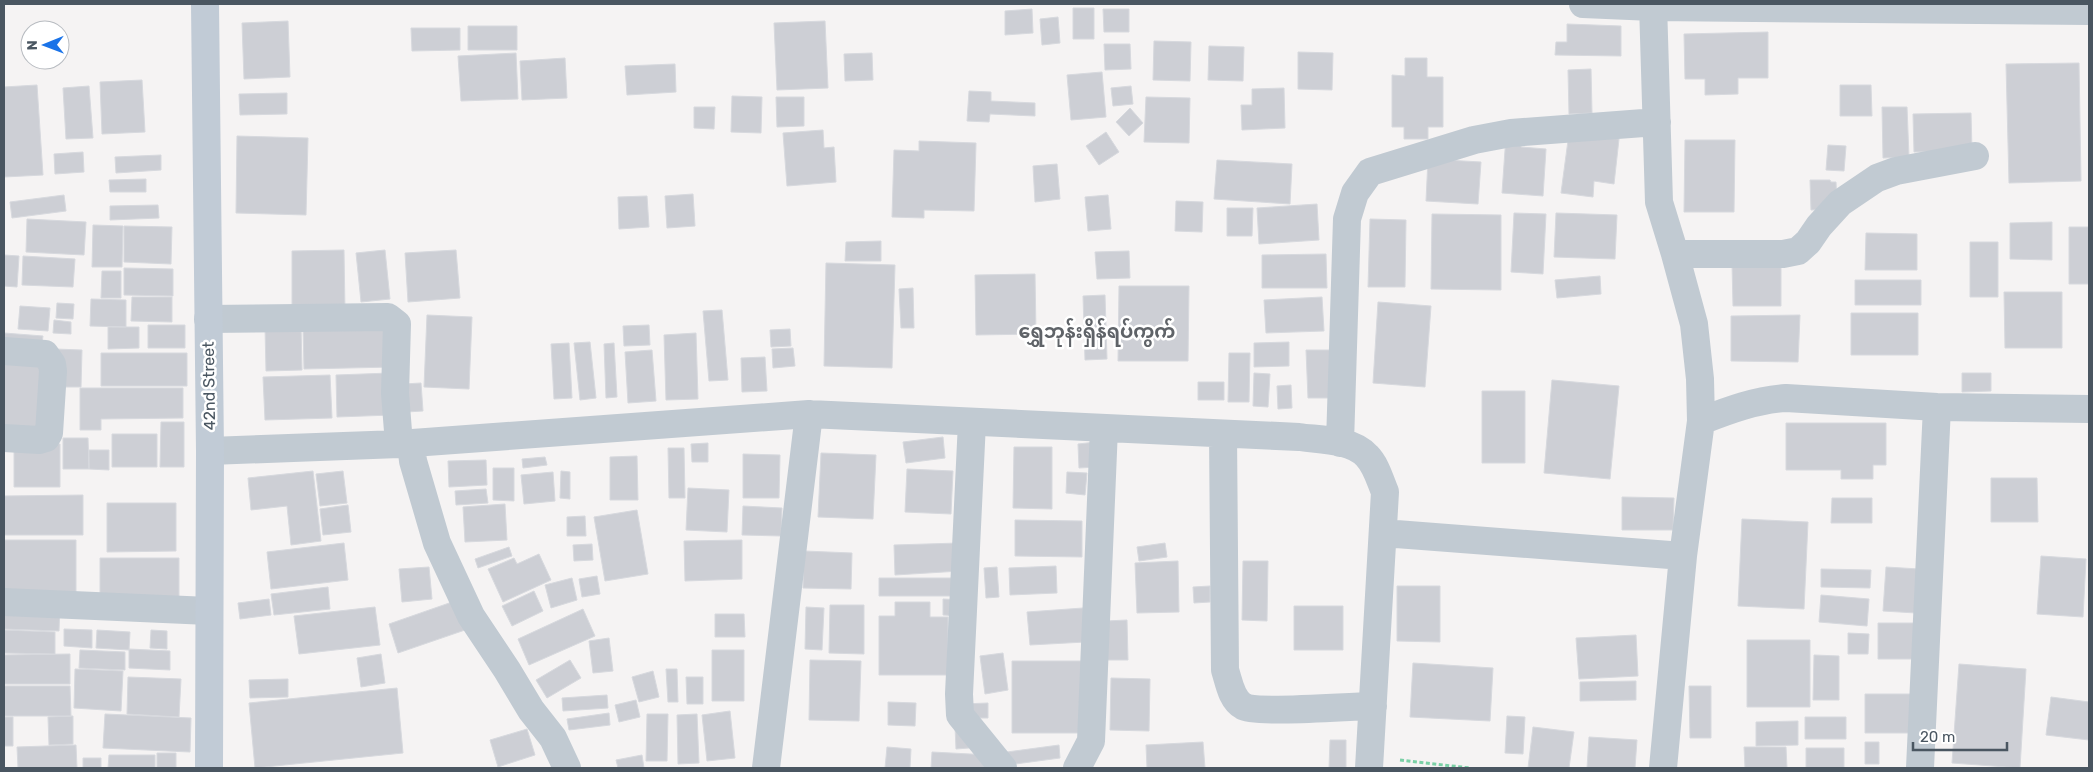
<svg xmlns="http://www.w3.org/2000/svg" width="2093" height="772" font-family="Rubik,'Noto Sans Myanmar',sans-serif">
  <rect width="100%" height="100%" fill="#f5f3f3"/>
  <path fill="#cdcfd5" stroke="#d7d9de" d="M1073,8H1094V39H1073Z
    M1032,9L1033,33L1005,35V11Z
    M1103,9H1129V32H1104Z
    M1058,17L1060,43L1042,45L1040,19Z
    M288,21L290,77L244,79L242,23Z
    M825,21L828,88L777,90L774,23Z
    M1567,24L1621,26V56L1555,55L1556,42H1567Z
    M468,26H517V50H468Z
    M411,28H460V50L412,51Z
    M1768,32V78H1738V94L1705,95V79H1685L1684,34Z
    M1154,41L1191,42L1190,81L1153,80Z
    M1104,44H1130L1131,69L1105,70Z
    M1209,46L1244,47L1243,81L1208,80Z
    M1298,52L1333,53L1332,90L1298,89Z
    M516,53L518,99L461,101L458,56Z
    M872,53L873,80L845,81L844,54Z
    M565,58L567,98L522,100L520,61Z
    M1405,58H1427V77H1443V127H1428V139H1404V127H1392V75L1405,76Z
    M2079,63L2081,181L2009,183L2006,64Z
    M675,64L676,92L627,95L625,66Z
    M1591,69L1592,113L1569,114L1568,70Z
    M1102,72L1106,117L1071,120L1067,75Z
    M142,80L145,132L102,134L100,82Z
    M37,85L43,175L4,177V87Z
    M1840,85H1871L1872,116H1840Z
    M89,86L93,138L66,139L63,88Z
    M1131,86L1133,104L1113,106L1111,88Z
    M1284,88L1285,128L1242,130L1241,105H1252V89Z
    M969,91L991,92V101L1035,103V116L990,114L989,122L967,121Z
    M287,93V114L240,115L239,94Z
    M732,96L762,97L761,133L731,132Z
    M776,97H804V126L777,127Z
    M1146,97L1190,98L1189,143L1144,142Z
    M694,107H715L714,129L694,128Z
    M1882,107H1907L1909,157L1883,158Z
    M1130,108L1143,123L1129,136L1116,122Z
    M1971,113L1972,151L1914,152L1913,114Z
    M823,130L824,148L834,147L836,182L787,186L783,133Z
    M1106,132L1119,152L1099,165L1086,146Z
    M1569,133L1619,139L1614,184L1594,181L1593,197L1561,193Z
    M237,136L308,138L306,215L236,213Z
    M1506,136L1521,137V147L1546,149L1543,196L1502,193Z
    M1685,140H1735L1734,212H1684Z
    M919,141L976,143L974,211L924,210V218L892,217L894,150L919,151Z
    M1828,145L1846,146L1844,171L1826,170Z
    M83,152L84,172L55,174L54,154Z
    M161,155V170L116,173L115,157Z
    M1428,159L1481,162L1478,204L1426,201Z
    M1217,160L1292,164L1290,204L1214,199Z
    M1057,164L1060,199L1035,202L1033,166Z
    M146,179V192H110L109,180Z
    M1810,180H1830L1831,182H1836L1837,204L1832,209L1811,210Z
    M693,194L695,226L667,228L665,196Z
    M64,195L66,211L12,218L10,202Z
    M1108,195L1111,229L1088,231L1085,197Z
    M647,196L649,227L619,229L618,197Z
    M1176,201L1203,202L1202,232L1175,231Z
    M1317,204L1319,240L1259,244L1257,208Z
    M158,205L159,218L110,220V206Z
    M1227,208H1253L1252,236H1227Z
    M1514,213L1546,214L1543,274L1511,272Z
    M1556,213L1617,215L1615,259L1554,257Z
    M1432,214L1501,215V290L1431,289Z
    M27,219L86,222L84,255L26,252Z
    M1370,219L1406,220L1405,287H1368Z
    M2052,222V260L2010,259V223Z
    M93,225L123,226L122,267H92Z
    M124,226L172,227L171,264L124,262Z
    M2069,227H2089V284H2069Z
    M1866,233L1917,234V270H1865Z
    M881,241V261H845L846,242Z
    M1970,242H1998V297H1970Z
    M344,250L345,311H292V251Z
    M385,250L390,299L361,302L356,253Z
    M456,250L460,298L408,302L405,253Z
    M1129,251L1130,278L1097,279L1095,252Z
    M1326,254L1327,288H1262V255Z
    M4,255L19,256L17,287L4,286Z
    M23,256L75,259L73,287L22,285Z
    M826,263L895,265L892,368L824,366Z
    M1781,263V306H1733L1732,264Z
    M124,268L173,269V296L124,295Z
    M102,271H121V298H101Z
    M1035,274L1036,334L976,335L975,275Z
    M1600,276L1601,294L1557,298L1555,280Z
    M1855,280H1921V305H1855Z
    M1119,286H1189L1188,361H1118Z
    M913,288L914,328H901L899,289Z
    M2004,292H2062V348H2005Z
    M1105,295L1107,359L1085,360L1083,296Z
    M132,297H172V322L131,321Z
    M1322,297L1324,331L1266,333L1264,300Z
    M91,299L126,300V327L90,326Z
    M1378,302L1431,306L1425,387L1373,383Z
    M57,303L74,304L73,319L56,318Z
    M20,306L50,308L48,331L18,329Z
    M722,310L728,380L709,381L703,311Z
    M1851,313H1918V355H1851Z
    M427,315L472,317L469,389L424,387Z
    M1800,315L1798,362L1731,361V316Z
    M54,320L71,322V334L53,333Z
    M391,323L392,367L304,369L303,326Z
    M148,325H185V348H148Z
    M649,325L650,345L624,346L623,326Z
    M301,326L302,370L266,371L265,327Z
    M108,327H139V348L108,349Z
    M790,329L791,346L771,347L770,330Z
    M4,333L43,336L41,351L4,348Z
    M696,333L698,399L666,400L664,335Z
    M590,342L596,398L580,400L574,343Z
    M1289,342V366L1254,367V343Z
    M569,343L572,398L554,399L551,344Z
    M614,343L617,397L606,398L604,344Z
    M793,348L795,366L773,368L772,349Z
    M55,349L82,350L81,387H54Z
    M652,350L656,401L628,403L625,352Z
    M1306,350H1333L1334,398H1308Z
    M101,353H187V386H101Z
    M1229,353H1250L1249,402H1228Z
    M765,357L767,391L742,392L741,358Z
    M4,360L51,364L44,434L4,430Z
    M390,373L391,415L337,417L336,375Z
    M1254,373L1270,374L1268,407L1253,406Z
    M1962,373H1991V391L1962,392Z
    M330,375L332,418L265,420L263,377Z
    M1552,380L1619,386L1610,479L1544,473Z
    M1198,382H1224V400H1198Z
    M421,383L423,411L406,412L404,384Z
    M1291,385L1292,408L1278,409L1277,386Z
    M80,388H183V418L101,419V430H80Z
    M1482,391H1525V463H1482Z
    M161,422H184V467H160Z
    M1786,423H1886V465H1873V479H1841V470H1786Z
    M112,434H157V467H112Z
    M943,437L945,458L906,463L903,442Z
    M63,438H88L89,469H63Z
    M1096,442L1097,467L1079,468L1078,444Z
    M708,443V462H692L691,444Z
    M14,444H60V487H14Z
    M1014,447H1052V509L1013,508Z
    M668,448H684L685,498H669Z
    M89,450H109V470L89,469Z
    M821,453L876,455L873,519L818,517Z
    M743,454L780,455L779,498H743Z
    M637,456L638,500H610V457Z
    M545,457L547,465L523,468L522,459Z
    M486,460L487,485L449,487L448,461Z
    M493,468H514V501L493,500Z
    M907,469L953,471L951,514L905,512Z
    M313,471L321,541L291,545L287,506L251,510L248,478Z
    M343,471L347,503L320,506L316,474Z
    M561,471L570,472V499L560,498Z
    M553,472L555,501L524,504L521,475Z
    M1067,472L1087,473L1085,495L1066,493Z
    M1991,478H2037L2038,522H1991Z
    M688,488L729,490L727,532L686,530Z
    M486,489L488,503L456,505L455,491Z
    M83,495V535H4V496Z
    M1622,497L1674,498L1673,530H1622Z
    M1832,498H1872V523H1831Z
    M107,503H176V551L107,552Z
    M505,504L507,540L465,542L463,507Z
    M348,505L351,532L323,535L320,509Z
    M743,506L782,508L781,536L742,535Z
    M637,510L648,574L605,581L594,517Z
    M585,516L586,536H567V517Z
    M1742,519L1808,522L1804,609L1738,606Z
    M1015,520L1082,521V557L1015,556Z
    M4,540H76V597H4Z
    M742,540V579L685,581L684,541Z
    M344,543L348,580L271,589L267,552Z
    M959,543L960,571L895,575L894,545Z
    M1165,543L1167,557L1139,561L1137,547Z
    M592,544L593,560L574,561L573,545Z
    M509,547L512,556L478,568L475,559Z
    M804,551L852,553L851,589L803,588Z
    M539,554L551,580L503,602L488,569L514,558L517,564Z
    M2041,556L2086,559L2083,617L2037,614Z
    M100,558H179V604H100Z
    M1178,561L1179,612L1137,613L1135,563Z
    M1243,561H1268L1267,621L1242,620Z
    M1056,566L1057,593L1010,595L1009,568Z
    M429,567L432,599L402,602L399,569Z
    M997,567L999,597L986,598L984,568Z
    M1886,567L1919,569L1916,613L1883,611Z
    M1821,569L1871,570L1870,588L1821,587Z
    M597,576L600,594L582,597L579,579Z
    M572,578L577,600L551,608L545,585Z
    M879,578H953V596H879Z
    M1210,586V602L1194,603L1193,587Z
    M1397,586H1440V642L1397,641Z
    M328,587L330,609L274,615L271,594Z
    M534,591L543,611L512,626L502,606Z
    M1821,595L1869,599L1867,626L1819,622Z
    M269,599L271,615L240,619L238,603Z
    M943,599L963,600L962,616L943,615Z
    M455,601L465,630L398,653L389,624Z
    M895,602H930V617H948V675H879V616H895Z
    M4,604L60,605L59,631L4,629Z
    M830,605H864V654L829,653Z
    M1294,606H1343V650H1294Z
    M375,607L380,645L299,654L294,616Z
    M806,607L824,608L822,650L805,649Z
    M1083,608L1085,642L1030,645L1027,612Z
    M583,609L595,636L529,665L518,639Z
    M715,614H744L745,637H715Z
    M1127,620L1128,660H1107L1106,621Z
    M1878,623H1925V659H1878Z
    M64,629L92,630V648L64,646Z
    M4,630L55,632V654L4,653Z
    M97,630L130,632L129,650L96,648Z
    M151,630L167,631V649L150,648Z
    M1848,633L1869,634L1868,654H1848Z
    M1636,635L1638,676L1579,679L1576,638Z
    M609,638L613,671L593,673L589,641Z
    M1747,640H1810V707H1747Z
    M129,649L170,651V670L129,668Z
    M80,650L125,652V670L79,668Z
    M712,650H744V701H712Z
    M1003,653L1008,690L985,694L980,656Z
    M70,654V684H4V655Z
    M381,654L385,683L361,687L357,658Z
    M1814,655L1839,656V700H1813Z
    M570,660L581,678L547,698L536,680Z
    M810,660L861,661L859,721L809,720Z
    M1012,661H1089V733H1012Z
    M1413,663L1493,668L1490,721L1410,717Z
    M1959,664L2026,669L2020,768L1952,763Z
    M75,669L123,671L121,711L74,708Z
    M666,669H677L678,702H668Z
    M653,671L659,697L639,702L632,677Z
    M128,677L181,679L179,717L127,714Z
    M686,677H703V704H687Z
    M1111,678L1150,679L1149,731L1110,730Z
    M288,679V697L250,698L249,680Z
    M1636,681V700L1580,701V682Z
    M4,686H70L71,716H4Z
    M1689,686H1711V738H1690Z
    M397,688L403,753L255,768L249,703Z
    M1865,694H1916V733H1865Z
    M607,695L608,708L563,711L562,698Z
    M2051,697L2089,702V740L2046,735Z
    M636,700L640,717L619,722L615,705Z
    M888,702L916,703L915,726L888,725Z
    M988,703V718H963V704Z
    M730,711L735,758L707,761L702,715Z
    M609,713L610,725L569,730L567,719Z
    M105,714L191,718L190,752L103,748Z
    M647,714H668L667,761H646Z
    M697,714L699,763L678,764L677,715Z
    M73,716V744L49,745L48,717Z
    M1507,716L1525,717L1523,754L1505,753Z
    M4,717H13V746H4Z
    M1805,717H1846V739H1805Z
    M1798,721V745L1756,746V722Z
    M955,726H968L969,748L956,749Z
    M1533,727L1574,732L1569,768H1528Z
    M527,729L535,755L498,767L490,740Z
    M1589,737L1637,740L1635,768H1587Z
    M1330,740H1346V768H1329Z
    M1203,742L1205,768H1147L1146,745Z
    M1865,742H1879V764H1865Z
    M76,745L77,768H18L17,747Z
    M1059,745L1060,758L1008,765L1007,752Z
    M887,747L911,749L910,768H885Z
    M1744,747H1786L1787,768H1745Z
    M1806,748H1844V768H1806Z
    M932,752L989,755V768H931Z
    M157,753H176V768H157Z
    M109,755H155V768H108Z
    M642,755L644,768H618L616,760Z
    M83,758H101V768H83Z"/>
  <g fill="none" stroke-linecap="round" stroke-linejoin="round">
    <path stroke="#7ad0a6" stroke-width="3" stroke-dasharray="4 2.5" stroke-linecap="butt" d="M1400,760L1470,768"/>
    <path stroke="#c1cad2" stroke-width="28" d="M1583,4L1653,7L2089,11
      M1653,4L1659,202L1675,254
      M208,319L388,317L397,324L395,393L399,444
      M4,351L45,354L52,364L53,371L49,433L46,438L39,440L4,438
      M1701,421L1700,379L1694,324L1675,254H1783L1798,251L1808,242L1819,226L1840,203L1877,178L1896,171L1975,156
      M972,422L959,694L960,715L1003,768
      M1223,434L1225,670C1229,682 1231,699 1243,706C1256,714 1352,706 1373,706
      M411,443L413,461L437,543L471,616L507,670L531,710L553,738L567,768
      M1340,443L1347,219L1355,193L1370,172L1474,140L1511,133L1657,122
      M210,451L399,444L809,414L1299,437C1320,440 1352,439 1367,456C1376,465 1380,480 1385,492L1369,768
      M1383,533L1683,556
      M4,602L209,611
      M766,768L809,414
      M1077,768L1091,741L1104,428
      M1663,768L1683,556L1701,421C1729,410 1756,400 1786,398L1937,407L2089,409
      M1920,768L1937,407"/>
    <path stroke="#c1cbd6" stroke-width="28" d="M205,4L210,451L209,768"/>
  </g>
  <g text-anchor="middle" dominant-baseline="central" stroke-width="5" stroke-linejoin="round" paint-order="stroke">
    <g font-size="16" fill="#4a5661" stroke="#fff">
      <text transform="translate(209 386) rotate(-91)">42nd Street</text>
    </g>
    <g font-size="19" font-weight="bold" fill="#5f6368" stroke="#fff">
      <text x="1097" y="331">ရွှေဘုန်းရှိန်ရပ်ကွက်</text>
    </g>
  </g>
  <rect width="2093" height="772" fill="none" stroke="#4a5661" stroke-width="10"/>
  <g transform="translate(45 45) rotate(269)"><circle r="24" fill="#ffffff" stroke="#b7bbc0"/>
  <path d="M0-4L9 19L0 12L-9 19Z" fill="#1a73e8"/>
  <text y="-8" font-size="14" font-weight="bold" text-anchor="middle" fill="#4a5661">N</text>
  </g>
  <path d="M1913 742v8h94v-8" fill="none" stroke="#4a5661" stroke-width="2.5"/>
  <text x="1920" y="742" font-size="15" fill="#4a5661" stroke="#ffffff" stroke-width="4" paint-order="stroke">20 m</text>
</svg>
